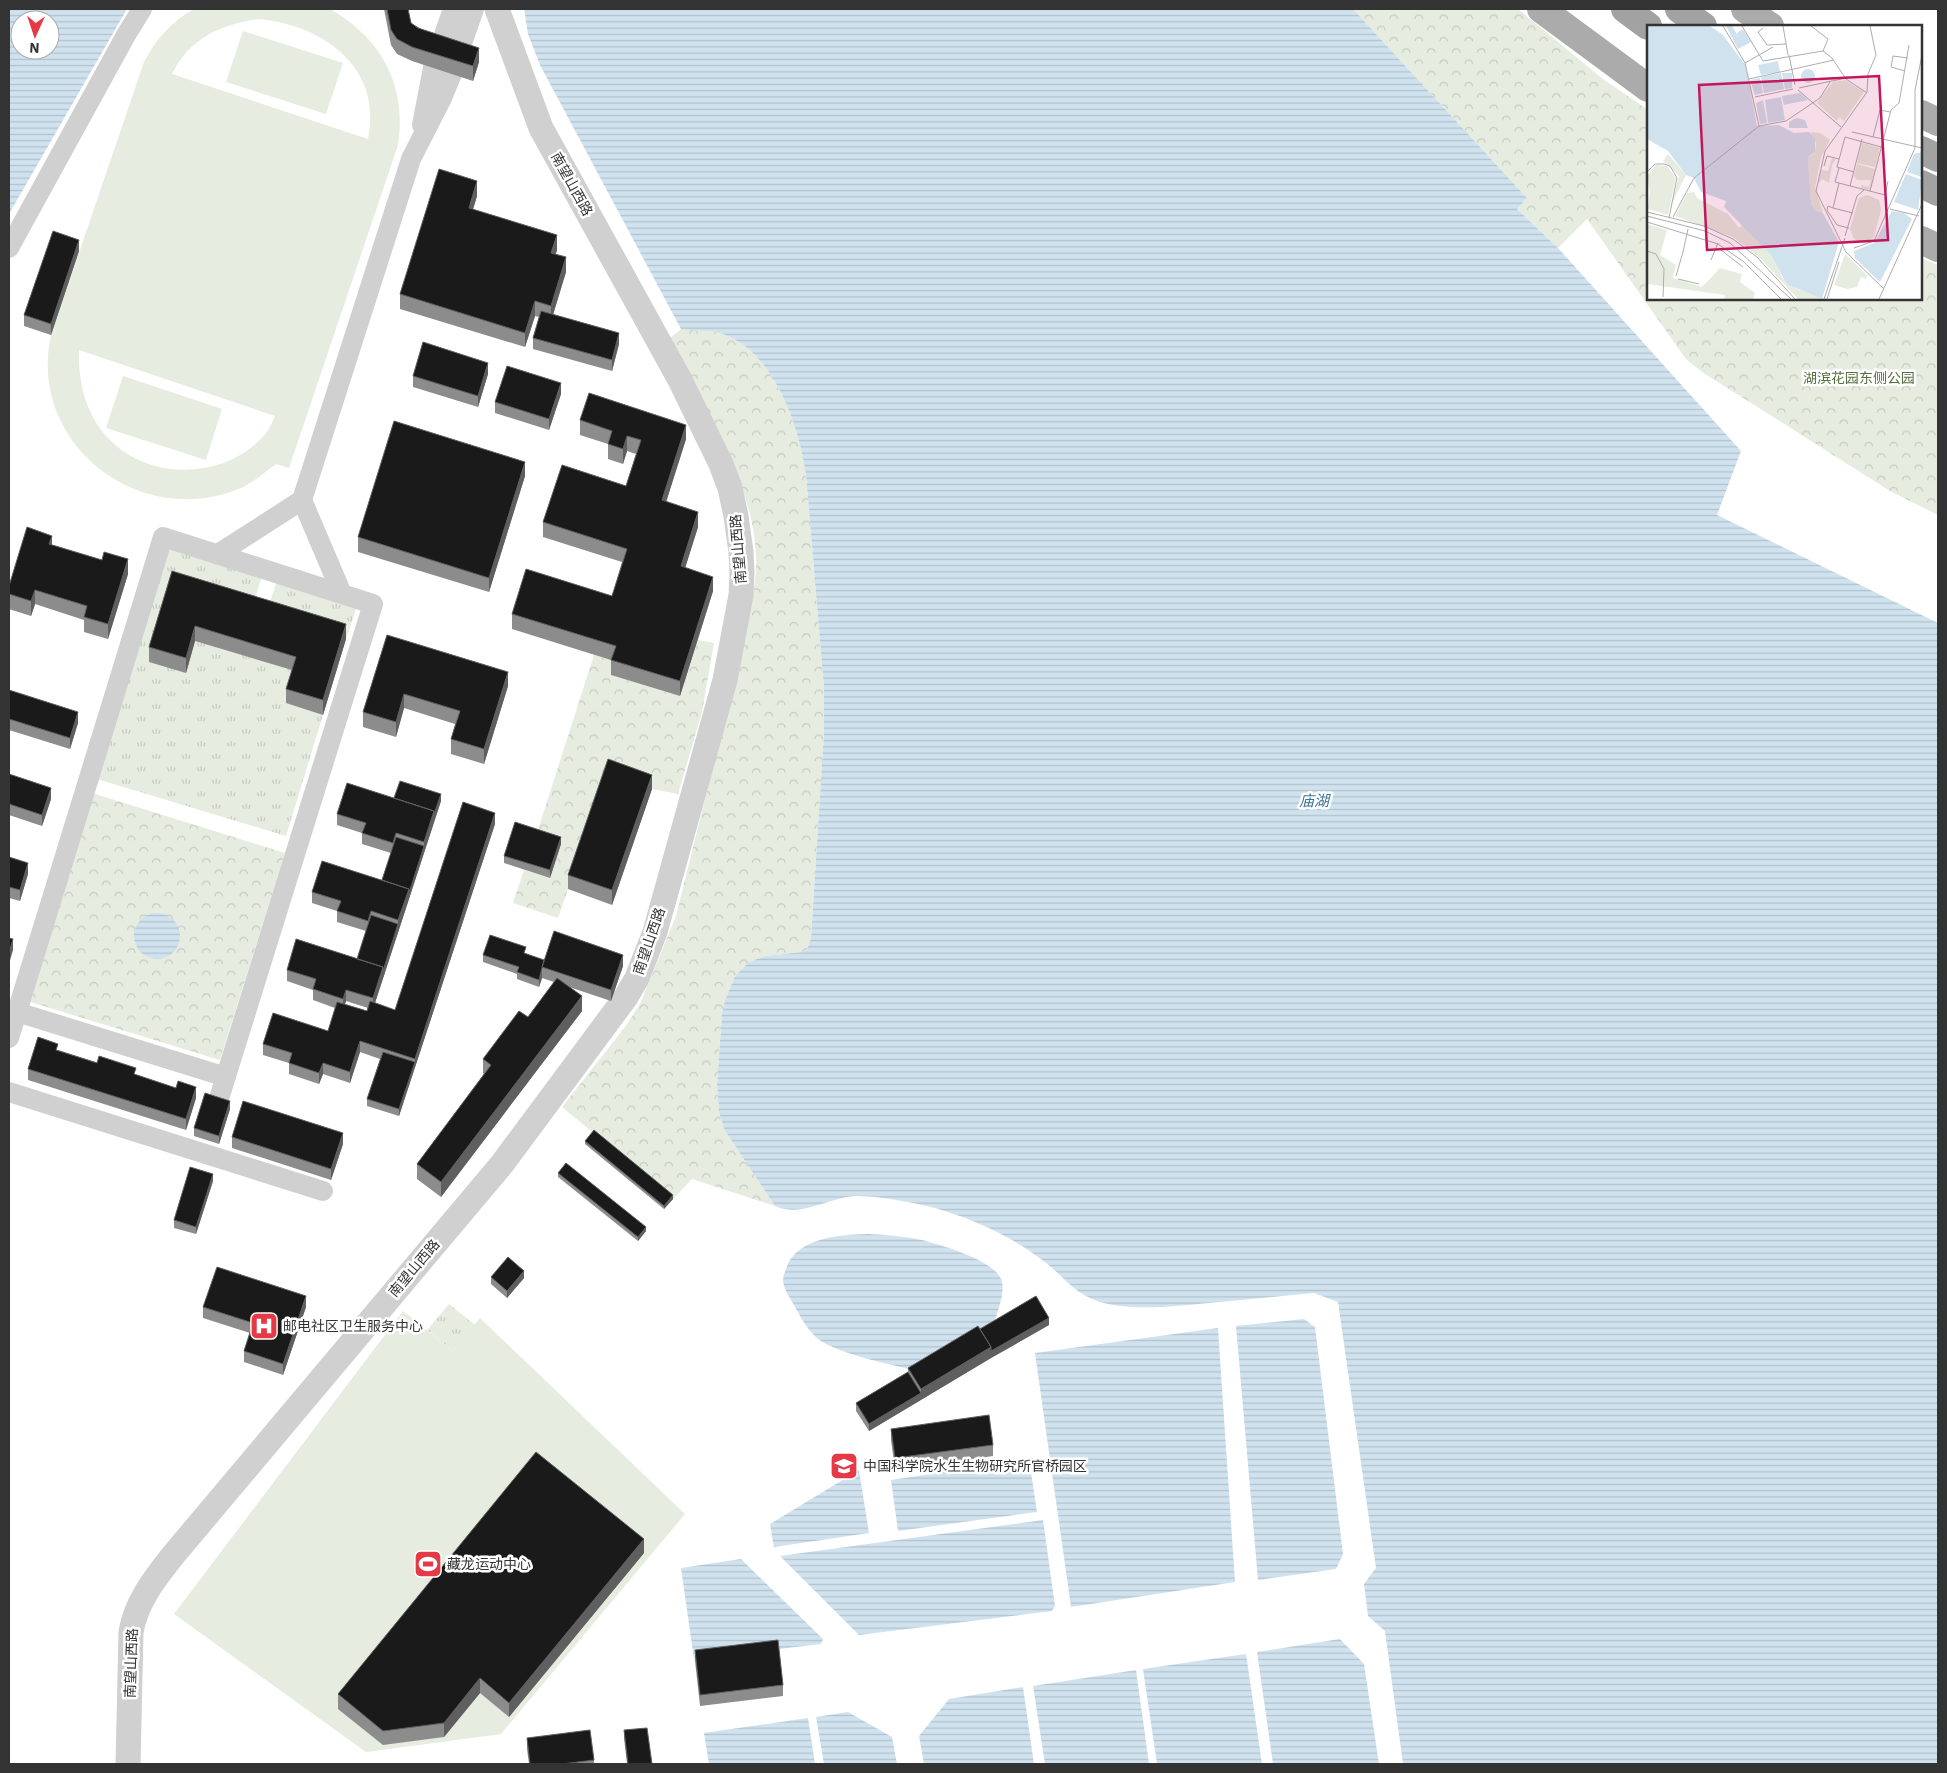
<svg xmlns="http://www.w3.org/2000/svg" width="1947" height="1773" font-family="'IBM Plex Sans','Noto Sans SC',sans-serif">
  <defs>
    <pattern id="grass-tufts" width="24" height="20" patternUnits="userSpaceOnUse" patternTransform="scale(1.25)"><rect width="24" height="20" fill="#e6ecdf"/><path d="M3 7l-1-3M5 7V3M7 7l1-3M15 17l-1-3M17 17v-4M19 17l1-3" fill="none" stroke="#c6cbc0"/></pattern>
    <pattern id="forest-crowns" width="20" height="18" patternUnits="userSpaceOnUse" patternTransform="scale(1.25)"><rect width="20" height="18" fill="#e6ecdf"/><path d="M2 6a3 3 0 1 1 6 0M12 15a3 3 0 1 1 6 0" fill="none" stroke="#c6cbc0"/></pattern>
    <pattern id="water-rules" width="6" height="5" patternUnits="userSpaceOnUse" patternTransform="scale(1.25)"><rect width="6" height="5" fill="#cfe2ee"/><path d="M0 2.5h6" fill="none" stroke="#b2c2cd"/></pattern>
  </defs>
  <rect width="100%" height="100%" fill="#fff"/>
  <path fill="url(#grass-tufts)" d="M168,548L262,576L252,609L172,585L186,673L195,641L296,671L323,715L286,836L97,779Z
    M277,581L357,606L346,639L266,614Z
    M449,1304L475,1325L453,1351L427,1330Z"/>
  <path fill="url(#forest-crowns)" d="M1353,9H1518L1603,79L1648,110V299H1921V258L1938,265V515L1890,491L1702,372L1686,359L1587,219L1558,248L1517,209L1527,198Z
    M681,329C694,331 711,330 723,334C775,353 799,426 806,475L824,688V732L811,938L807,949L802,952L765,956L749,962L735,976L725,1000L722,1013L717,1084L719,1112L724,1129L775,1206L692,1179L673,1199L562,1107L625,1027L640,1004L676,916L746,634C750,612 755,589 756,567C759,488 702,407 666,341Z
    M698,640L714,643L702,712L678,794L652,789L608,774L558,918L513,903L524,870L550,878L561,845L536,836L594,655L616,661L611,675L680,696Z
    M92,793L285,853L220,1060L27,1001Z"/>
  <path fill="#e6ecdf" fill-rule="evenodd" d="M194,9H330C382,39 407,85 398,145L289,468L276,464C265,472 254,482 241,488C140,531 27,444 51,335L144,62C156,39 171,22 194,9ZM258,19C323,25 383,67 368,139L172,74C190,38 220,25 258,19ZM79,351V350L275,416C272,422 270,428 266,433C228,480 150,482 109,439C86,416 78,382 79,351Z
    M243,31L343,63L326,114L226,82Z
    M123,376L222,409L206,460L106,428Z
    M403,1311L453,1351L480,1318L685,1514L501,1734L366,1752L174,1614Z"/>
  <path fill="url(#water-rules)" fill-rule="evenodd" d="M9,9H127L9,214ZM20,20H50V50H20Z
    M524,9H1353L1527,198L1517,209L1558,248L1741,451L1717,515L1938,623V1764H1403L1385,1631L1368,1616L1364,1584L1376,1568L1338,1302L1314,1293C1283,1296 1252,1299 1220,1302C1183,1305 1120,1315 1086,1296C1071,1288 1059,1273 1045,1262C1006,1232 957,1211 908,1202C891,1199 873,1196 856,1196C829,1197 801,1218 775,1206L724,1129L719,1112L717,1084L722,1013L725,1000L735,976L749,962L765,956L802,952L807,949L811,938L824,732V688L806,475C799,426 775,353 723,334C711,330 694,331 681,329L540,65L528,34Z
    M134 936a23 23 0 1 1 46 0a23 23 0 1 1-46 0Z
    M868,1234C886,1235 904,1236 922,1240C941,1245 998,1261 1002,1282C1005,1296 996,1314 993,1328L920,1372C892,1364 845,1356 821,1341C809,1333 801,1318 794,1305C790,1298 783,1288 783,1280C783,1277 785,1272 786,1269C796,1237 840,1235 868,1234Z
    M1304,1319L1315,1327L1343,1554L1336,1569L1258,1580L1236,1326Z
    M1218,1328L1235,1582L1071,1607L1035,1353Z
    M1029,1459L1037,1512L898,1531L891,1480Z
    M859,1470L869,1533L774,1547L770,1524Z
    M1043,1520L1055,1606L1052,1611L859,1635L780,1556Z
    M741,1559L823,1639L821,1644L694,1659L681,1568Z
    M1340,1639L1364,1664L1379,1764H1273L1257,1652Z
    M1246,1654L1262,1764H1157L1143,1669Z
    M1136,1670L1149,1764H1045L1033,1686Z
    M1023,1687L1034,1764H924L919,1736L949,1699Z
    M848,1712L892,1737L897,1764H824L816,1717Z
    M808,1718L815,1764H709L704,1733Z"/>
  <g fill="none" stroke-linecap="round" stroke-linejoin="round">
    <path stroke="#d0d0d0" stroke-width="20" d="M439,49L453,9
      M458,55L474,9
      M422,125L433,68
      M9,248L126,35L142,9
      M302,500L342,594
      M218,554L302,500L411,159L442,98L452,74
      M17,1012L226,1077
      M9,1038L163,537L373,604L217,1105
      M9,1092L323,1191"/>
    <path stroke="#d0d0d0" stroke-width="25" d="M128,1764L131,1632C136,1601 156,1577 175,1553L502,1164L626,997L637,978L655,932L725,680L741,595L742,572L741,552L736,516L730,488L721,464L680,380L541,128L497,9"/>
    <path stroke="#ababab" stroke-width="28" d="M1541,9L1648,88
      M1745,9L1770,26
      M1921,114L1938,122
      M1921,240L1938,248"/>
    <path stroke="#a2a2a2" stroke-width="28" d="M1625,9L1648,26
      M1679,9L1703,26
      M1921,150L1938,158
      M1921,184L1938,192"/>
  </g>
  <path fill="#8c8c8c" fill-rule="evenodd" d="M384,9H408L411,23L479,62L473,81L412,61L397,54L391,45Z
    M477,196L473,209L557,250L556,254L566,272L553,315L619,344L612,371L533,349V338L539,317L535,316L525,347L400,309V294Z
    M79,251L51,335L24,326V315Z
    M488,374L478,407L413,387V376Z
    M561,394L549,430L495,413V402Z
    M580,420L686,439L666,502L698,527L685,568L713,591L680,696L611,675V660L512,629V614L612,596L622,562L543,537V522L626,486L636,454L627,451L623,464L608,459V444L580,435Z
    M525,476L489,592L358,552V537Z
    M52,545L128,574L108,639L84,632V620L35,604L31,616L9,609V586Z
    M172,571L346,639L323,715L286,703V689L292,670L195,641L186,673L149,662V647Z
    M387,635L508,686L484,764L451,754V739L455,724L404,708L396,737L363,727V712Z
    M9,690L78,723L70,749L9,730Z
    M9,774L51,799L42,826L9,815Z
    M652,789L612,905L568,889V875Z
    M394,798L441,801L375,1003L395,1010L495,824L399,1116L367,1106V1099L380,1059L360,1052L350,1083L323,1074L319,1084L289,1074V1063L263,1055V1044L328,1031L335,1008L313,1000V990L287,981V970L357,959L366,931L337,922V911L312,903V892L382,880L391,853L362,844V833L337,825V814ZM346,1001L368,1008L367,1011L345,1004Z
    M561,844L550,878L504,863V856Z
    M9,857L28,874L20,901L9,898Z
    M526,954L544,960L623,966L611,1001L569,987L582,1011L441,1197L417,1179V1164L484,1074L483,1073V1059L528,1017L554,982L542,978L539,987L517,979V974L483,962V955Z
    M58,1050L136,1075L196,1098L186,1130L28,1080V1069Z
    M230,1109L219,1144L194,1136V1128Z
    M232,1137L343,1144L331,1180L232,1148Z
    M585,1141L673,1199L664,1209L585,1144Z
    M558,1173L646,1231L638,1241L558,1177Z
    M213,1181L196,1234L174,1228V1220Z
    M491,1277L524,1278L507,1298L491,1284Z
    M203,1307H306L283,1375L244,1362V1351L250,1333L203,1318Z
    M1049,1325L991,1358L869,1431L856,1411V1403L908,1372V1368L980,1329Z
    M891,1429L993,1445V1456L895,1470L891,1440Z
    M644,1553L509,1717L480,1693L444,1737L383,1745L338,1709V1694Z
    M695,1650L783,1685V1696L700,1706L695,1661Z
    M624,1730L652,1764H627L624,1738Z
    M527,1738L594,1760V1764H529L527,1749Z"/>
  <path fill="#5f5f5f" d="M479,48V62L473,81V66Z
    M477,181V196L469,223V208Z
    M557,235V250L551,267V253Z
    M79,240V251L51,335V324Z
    M566,257V272L551,321V306Z
    M535,301V316L525,347V333Z
    M619,333V344L612,371V360Z
    M488,363V374L478,407V396Z
    M561,383V394L549,430V419Z
    M686,425V439L662,515V500Z
    M10,431V442L9,447V435Z
    M627,436V451L623,464V449Z
    M525,462V476L489,592V578Z
    M698,512V527L681,581V566Z
    M52,536V550L49,544Z
    M128,559V574L108,639V624Z
    M713,577V591L680,696V681Z
    M35,590V604L31,616V601Z
    M346,624V639L323,715V700Z
    M195,626V641L186,673V658Z
    M508,672V686L484,764V749Z
    M404,694V708L396,737V722Z
    M78,712V723L70,749V738Z
    M652,775V789L612,905V890Z
    M51,788V799L42,826V815Z
    M441,794V801L373,1009V998L398,924V920L424,846V842L434,811Z
    M495,813V824L399,1116V1109L415,1062V1059Z
    M561,837V844L550,878V870Z
    M28,863V874L20,901V890Z
    M13,939V950L9,964V953Z
    M623,955V966L611,1001V990Z
    M542,971V978L539,987V980Z
    M346,990V1001L343,1010V999Z
    M582,996V1011L441,1197V1182Z
    M360,1041V1052L350,1083V1072Z
    M323,1063V1074L319,1084V1073Z
    M196,1087V1098L186,1130V1119Z
    M230,1101V1109L219,1144V1136Z
    M343,1133V1144L331,1180V1169Z
    M213,1174V1181L196,1234V1227Z
    M673,1195V1199L664,1209V1206Z
    M646,1227V1231L638,1241V1237Z
    M524,1271V1278L507,1298V1291Z
    M306,1296V1307L283,1375V1364Z
    M1049,1318V1325L991,1358L869,1431V1424L921,1393V1389L991,1347Z
    M644,1539V1553L509,1717V1703Z
    M480,1678V1693L444,1737V1723Z"/>
  <path fill="#1a1a1a" stroke="#5f5f5f" d="M387,9H408L411,23L418,28L479,48L473,66L412,47L397,39L391,30Z
    M439,169L477,181L469,208L557,235L551,253L566,257L551,306L535,301L525,333L400,294Z
    M53,231L79,240L51,324L24,315Z
    M541,311L619,333L612,360L533,338Z
    M423,342L488,363L478,396L413,376Z
    M507,366L561,383L549,419L495,402Z
    M589,393L686,425L662,500L698,512L681,566L713,577L680,681L611,660L616,646L512,614L526,569L612,596L627,549L543,522L562,465L626,486L641,440L627,436L623,449L608,444L612,431L580,420Z
    M394,421L525,462L489,578L358,537Z
    M27,527L52,536L49,544L102,560L104,552L128,559L108,624L84,617L87,606L35,590L31,601L9,594V586Z
    M172,571L346,624L323,700L286,689L296,657L195,626L186,658L149,647Z
    M387,635L508,672L484,749L451,739L460,711L404,694L396,722L363,712Z
    M9,690L78,712L70,738L9,719Z
    M608,759L652,775L612,890L568,875Z
    M9,774L51,788L42,815L9,804Z
    M400,781L441,794L434,814V811L394,798Z
    M347,783L434,811L424,842L396,833L393,843L362,833L366,823L337,814Z
    M463,802L495,813L415,1059L360,1041L350,1072L323,1063L319,1073L289,1063L292,1053L263,1044L273,1013L328,1031L337,1002L367,1011L370,1001L395,1010Z
    M515,822L561,837L550,870L504,856Z
    M396,837L424,846L409,893V889L382,880Z
    M9,857L28,863L20,890L9,887Z
    M322,861L409,889L398,920L371,911L368,921L337,911L341,901L312,892Z
    M371,915L398,924L383,971V967L357,959Z
    M554,931L623,955L611,990L542,967Z
    M490,935L526,947L524,953L544,960L539,980L517,972L519,967L483,955Z
    M9,938L13,939L9,953Z
    M296,939L383,967L373,998L346,990L343,999L313,989L316,979L287,970Z
    M557,978L582,996L441,1182L417,1164L491,1065L483,1059L519,1011L528,1017Z
    M38,1037L58,1044L56,1050L97,1063L99,1056L136,1068L134,1074L176,1088L178,1081L196,1087L186,1119L28,1069Z
    M383,1052L415,1062L399,1109L367,1099Z
    M205,1093L230,1101L219,1136L194,1128Z
    M243,1101L343,1133L331,1169L232,1137Z
    M594,1130L673,1195L664,1206L585,1141Z
    M566,1163L646,1227L638,1237L558,1173Z
    M190,1167L213,1174L196,1227L174,1220Z
    M508,1257L524,1271L507,1291L491,1277Z
    M217,1267L306,1296L283,1364L244,1351L253,1323L203,1307Z
    M1036,1296L1049,1318L991,1351V1347L980,1329Z
    M978,1326L991,1347L921,1389L908,1368Z
    M908,1372L921,1393L869,1424L856,1403Z
    M989,1415L993,1445L895,1458L891,1429Z
    M536,1452L644,1539L509,1703L480,1678L444,1723L383,1731L338,1694Z
    M778,1640L783,1685L700,1695L695,1650Z
    M647,1728L652,1764H628L624,1730Z
    M590,1730L594,1760L562,1764H530L527,1738Z"/>
  <defs>
    <symbol id="hospital-square" viewBox="-11 -11 22 22"><rect x="-9" y="-9" width="18" height="18" rx="4" fill="#e63946" stroke="#fff"/><path d="M-5-5h3v3.5h4V-5h3V5h-3V1.5h-4V5h-3Z" fill="#fff"/></symbol>
    <symbol id="university-square" viewBox="-11 -11 22 22"><rect x="-9" y="-9" width="18" height="18" rx="4" fill="#e63946" stroke="#fff"/><path d="M0-5L7-2L0 1L-7-2ZM-4 1L0 2.5L4 1V4Q0 6-4 4Z" fill="#fff"/></symbol>
    <symbol id="stadium-square" viewBox="-11 -11 22 22"><rect x="-9" y="-9" width="18" height="18" rx="4" fill="#e63946" stroke="#fff"/><path d="M0-5a6.5 5 0 1 0 0 10a6.5 5 0 1 0 0-10ZM-3.5-1.8h7v3.6h-7Z" fill="#fff"/></symbol>
  </defs>
  <g fill-rule="evenodd">
    <use href="#hospital-square" x="248" y="1310" width="32" height="32"/>
    <use href="#university-square" x="828" y="1450" width="32" height="32"/>
    <use href="#stadium-square" x="412" y="1548" width="32" height="32"/>
  </g>
  <g text-anchor="middle" dominant-baseline="central" stroke-width="5" stroke-linejoin="round" paint-order="stroke">
    <g font-size="14" fill="#333" stroke="#fff">
      <text transform="translate(572 184) rotate(61)">南望山西路</text>
      <text transform="translate(738 549) rotate(-95)">南望山西路</text>
      <text transform="translate(649 941) rotate(-71)">南望山西路</text>
      <text transform="translate(414 1268) rotate(-50)">南望山西路</text>
      <text transform="translate(131 1663) rotate(-88)">南望山西路</text>
    </g>
    <g font-size="14" fill="#56703f" stroke="#fff">
      <text x="1859" y="378">湖滨花园东侧公园</text>
    </g>
    <g font-size="14" fill="#333" stroke="#fff" text-anchor="start">
      <text x="283" y="1326">邮电社区卫生服务中心</text>
      <text x="863" y="1466">中国科学院水生生物研究所官桥园区</text>
      <text x="447" y="1564">藏龙运动中心</text>
    </g>
    <g font-size="15" font-style="italic" fill="#3f7597" stroke="#fff">
      <text x="1314" y="800">庙湖</text>
    </g>
  </g>
  <g transform="translate(1647 25)">
    <rect width="275" height="275" fill="#fff"/>
    <path d="M21,129L39,150L24,180L32,151L16,136ZM210,139L228,144L223,165L214,163V160L222,162L224,155H210L207,151ZM9,140L20,141L29,153L21,190L1,184L3,167L0,151ZM198,229L220,250L219,254L214,252L210,262L200,264L187,260Z" fill="#e6ecdf"/>
    <path d="M163,107L173,108L183,115L174,132L168,163L176,188L170,186L164,178L161,132L168,128L169,118ZM215,118L233,123L228,142L210,138ZM185,133L189,134L185,140L182,158L175,154L171,159L174,145L181,146ZM47,167L50,173L81,189L92,203L95,200L99,203L123,229L136,253L149,263L175,274H151L113,233L86,212L28,191L40,168ZM0,199L20,205L13,230L29,240L26,253L55,262L73,243L95,249L93,257L108,268L106,274H77L78,270L0,259Z" fill="#e6ecdf"/>
    <path d="M198,55L217,67L197,96L192,92L190,96L170,78L186,57ZM220,170L232,175L234,185L227,212L217,218L207,214L203,204L212,173Z" fill="#e6ecdf"/>
    <path d="M0,1H63L76,10L99,41L110,101L132,100L147,108L162,107L168,114V127L161,132L164,178L170,186L176,188L192,217L175,274L140,259L123,229L77,182L79,176L54,167L47,153L39,150L21,126L0,114ZM79,1H85L91,11L90,8L96,4L104,17L91,24ZM131,36L133,47L114,50L111,40ZM154 51a7 7 0 1 1 14 0a7 7 0 1 1-14 0ZM134,48L137,64L117,68L114,52ZM135,48H145V63L138,64ZM113,53L116,68L108,70L103,55ZM153,68L161,75L137,80L135,71ZM134,72L138,95L121,98L118,75ZM116,75L120,98L113,99L109,78ZM149,93L158,95L161,103H142V97ZM275,127V152L260,147L267,129ZM259,149L275,155L271,185L247,177ZM245,186L257,188L265,194L233,257L208,233L207,226L227,218Z" fill="#cfe2ee"/>
    <path fill="none" stroke="#adadad" stroke-width="1" d="M76,1L98,38M95,1L116,36L176,26L185,33L199,54L220,68M136,1L141,30M164,1L181,14L176,26M223,1L229,30L221,49L220,67L178,126L169,166L199,227L237,264M116,3L111,7L120,20L139,19M142,30L148,60M258,46L244,42L246,31L261,33M102,54L187,35M152,63L199,53M151,65L194,102M108,72L146,64M112,101L98,38L126,22M205,107L275,123M226,112L233,85L243,87M177,141L180,131L192,134M192,143L188,157L238,170L241,156M0,147L8,139H17L23,141L30,153L22,193M207,147L190,142L198,112L234,122M192,158L186,183L206,188M203,161L215,114M0,163V181M223,166L244,85L252,78L262,20M186,183L181,181L180,185L190,200L202,203M243,184L272,191M0,187L57,201L86,214L110,232L148,274M0,191L58,206L83,218L144,274M26,192L47,153L112,101L139,96L173,73L183,57M0,197L71,219L97,237L134,274M198,211L210,171L217,165M207,223L227,216L268,123V65L275,30M74,225L96,242M0,226L9,229L17,244L16,272M36,227L41,204M64,235L71,218M29,251L36,227M31,254L52,259M177,274L198,213M180,274L192,237M232,274L275,179"/>
    <path fill="#c2185b" fill-opacity="0.15" stroke="#c2185b" stroke-width="2.5" d="M232,51L241,215L60,225L52,60Z"/>
    <rect width="275" height="275" fill="none" stroke="#333" stroke-width="2.5"/>
  </g>
  <rect width="1947" height="1773" fill="none" stroke="#333333" stroke-width="20"/>
  <g transform="translate(35 35) rotate(183)"><circle r="24" fill="#ffffff" stroke="#adadad"/>
  <path d="M0-4L9 19L0 12L-9 19Z" fill="#e63946"/>
  <text y="-8" font-size="14" font-weight="bold" text-anchor="middle" fill="#333333">N</text>
  </g>
</svg>
